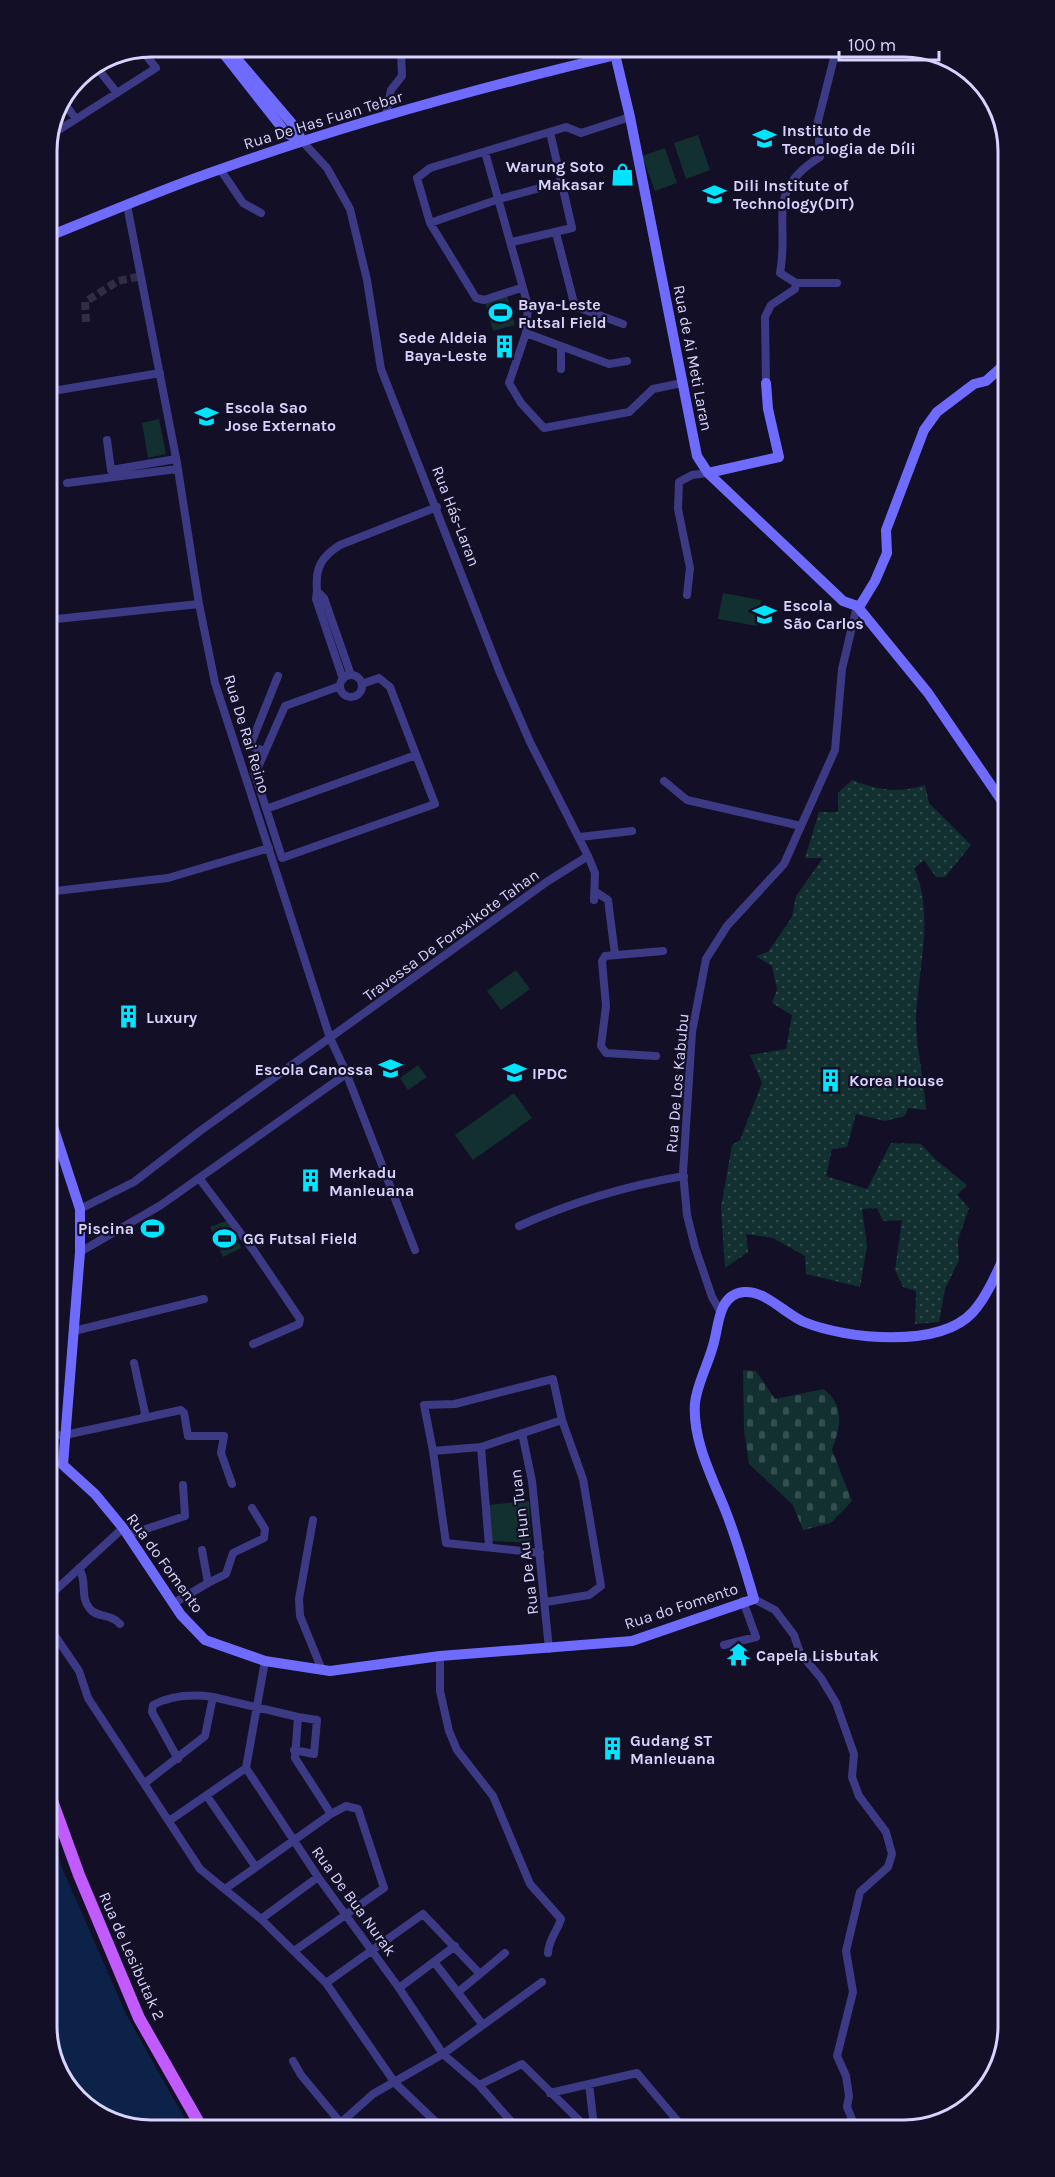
<svg xmlns="http://www.w3.org/2000/svg" width="1055" height="2177" font-family="Karla,sans-serif">
  <defs>
    <pattern id="grass-dots" width="8" height="8" patternUnits="userSpaceOnUse" patternTransform="scale(1.5)"><rect width="8" height="8" fill="#12302f"/><path d="M2 2h.1M6 6h.1" fill="none" stroke="#344d4e" stroke-width="1.8" stroke-linecap="round"/></pattern>
    <pattern id="cemetery-stones" width="16" height="16" patternUnits="userSpaceOnUse" patternTransform="scale(1.5)"><rect width="16" height="16" fill="#12302f"/><path d="M2 7V4a2 2 0 0 1 4 0v3zM10 15v-3a2 2 0 0 1 4 0v3z" fill="#344d4e"/></pattern>
  </defs>
  <rect width="100%" height="100%" fill="#130f26"/>
  <path fill="url(#grass-dots)" d="M852,780C879,790 897,794 925,785L929,803L971,845L945,877H936L924,860L914,868C935,915 918,968 916,1018C916,1046 924,1080 926,1110L908,1108L905,1116L885,1121L856,1114L847,1147L832,1149L826,1176L867,1189L891,1143L921,1144L936,1160L967,1185L957,1195L969,1208L958,1240L959,1260L945,1289L939,1322L915,1324L916,1291L903,1287L895,1270L902,1220L883,1221L877,1208L862,1209L867,1246L860,1287L806,1274L805,1256L773,1238L746,1234L748,1252L725,1268L721,1207L732,1145L740,1140L762,1083L750,1055L786,1049L792,1015L772,1003L777,989L772,966L756,956L768,952L792,917L796,896L823,858H805L819,812H838V793Z"/>
  <path fill="url(#cemetery-stones)" d="M743,1370L756,1371L775,1399L824,1389C846,1408 840,1426 832,1450L852,1501L831,1523L803,1530L793,1505L749,1464L744,1430Z"/>
  <path fill="#12302f" d="M698,135L710,170L686,179L674,143Z
    M665,148L677,183L655,191L642,156Z
    M507,295L515,325L493,331L485,302Z
    M159,419L166,454L148,458L142,423Z
    M723,593L761,600L757,626L718,619Z
    M516,970L530,989L501,1010L487,991Z
    M418,1065L427,1077L408,1090L400,1078Z
    M514,1093L532,1118L473,1160L455,1135Z
    M228,1220L241,1248L223,1257L210,1227Z
    M529,1501L531,1543L492,1541L488,1505Z"/>
  <path fill="#0c2248" d="M47,1824L63,1870L126,2014L191,2130H145L107,2116L53,2061L47,2026Z"/>
  <g fill="none" stroke-linecap="round" stroke-linejoin="round">
    <path stroke="#312d47" stroke-width="8" stroke-dasharray="8 4" stroke-linecap="butt" d="M86,322L85,302L118,281L142,276"/>
    <path stroke="#3d3a85" stroke-width="8" d="M834,47V58L818,121L820,157C764,191 790,222 780,273L796,283H837
      M95,65L117,93
      M65,104L76,119
      M386,115L391,90L402,76L401,52
      M51,135L156,68L145,54
      M302,141L327,168L350,209L367,280L381,369L500,673L530,742L588,856L595,873L594,900
      M485,152L528,306L526,333L509,383L521,403L544,428L629,412L653,389L682,383
      M220,169L243,203L261,213
      M127,205L177,463L199,604L215,683L330,1038L345,1070L415,1250
      M430,223L499,199L562,182
      M556,233L574,303L577,307L623,324
      M512,242L572,228L550,132
      M521,288L484,300L476,298L430,223L417,178L430,168L566,127L581,133L630,117
      M526,333L609,364L627,361
      M561,347V369
      M766,383L765,317L771,305L795,289L796,283
      M47,392L160,373
      M107,440L111,470L176,459
      M67,483L177,469
      M317,591C315,568 321,557 340,545L437,507
      M687,595L690,568L678,509L679,482L692,475L708,473
      M47,620L199,604
      M340 686a11 11 0 1 1 22 0a11 11 0 1 1-22 0Z
      M343,679L316,599L317,591L324,598L351,675
      M340,686L285,706L255,774L282,858L435,804L390,687L379,678L362,684
      M265,751L250,746L278,676
      M664,781L687,800L801,826
      M266,809L416,755
      M580,837L632,831
      M47,892L168,878L269,848
      M596,892L608,900L615,955
      M656,1056L606,1053L601,1046L606,1006L602,961L605,956L663,951
      M199,1178L254,1251L300,1319L299,1324L253,1344
      M80,1209L134,1182L200,1131L548,881L588,856
      M519,1226C574,1201 625,1186 684,1176
      M80,1252L161,1205L346,1074
      M720,1311L712,1297L695,1247L687,1215L683,1173L692,1032L706,959L727,926L784,864L835,750L842,669L857,606
      M74,1331L204,1299
      M134,1363L145,1413L143,1418
      M522,1433L532,1481L549,1649
      M47,1436L65,1435L181,1410L184,1413L188,1436H224L221,1453L232,1484
      M481,1447L489,1546
      M433,1451L424,1405L455,1404L553,1379L562,1420
      M313,1520L299,1599L300,1616L322,1670
      M128,1535L185,1516L183,1485
      M540,1553L446,1543L433,1451L481,1447L562,1420L583,1479L601,1586L589,1595L546,1602
      M79,1568C88,1582 79,1596 90,1609C97,1618 111,1613 120,1624
      M208,1583L226,1574L233,1553L264,1538L265,1529L252,1508
      M47,1598L123,1528
      M754,1599L775,1610L794,1635L800,1653L821,1678L836,1703L854,1754L852,1777L859,1796L886,1832L892,1854L888,1867L860,1892L846,1951L853,1992L837,2056L846,2076L849,2096L847,2107L854,2124
      M174,1603L208,1583L202,1550
      M47,1624L79,1671L88,1698L200,1869L261,1919L326,1983L395,2083L441,2127
      M724,1645L756,1637L743,1601
      M440,1656V1691L449,1731L457,1750L493,1796L530,1884L561,1919C557,1932 549,1938 548,1953
      M265,1661L246,1768L318,1877L399,1988L443,2054L479,2085L516,2127
      M294,1750L314,1754L317,1720L298,1717
      M178,1759L152,1712L153,1705C172,1695 192,1694 213,1697
      M145,1783L205,1736L213,1697L298,1717L295,1758L331,1814L225,1889
      M207,1796L255,1866
      M169,1821L246,1768
      M261,1919L318,1877
      M294,1951L384,1888L358,1809L346,1806L331,1814
      M480,1974L505,1953
      M326,1983L423,1914L480,1974L458,1992
      M399,1988L455,1946
      M483,2025L542,1982
      M293,2061L301,2075L340,2122
      M589,2084L594,2126
      M479,2085L522,2064L585,2126
      M550,2093L637,2073L681,2125
      M335,2128L373,2094L443,2054L483,2025L435,1963"/>
    <path stroke="#6f6bff" stroke-width="10" d="M614,50L630,117L697,456L708,473L843,601L857,606
      M223,53L286,133L302,141
      M232,53L295,127L302,141
      M47,237C105,214 162,189 221,169C350,123 482,87 616,55
      M708,473L779,457L768,409L766,383
      M857,606L861,604L875,581L887,553L886,530L924,430L937,412L974,384L986,381L1004,365L1008,346
      M857,606L928,693L1008,810
      M47,1108L80,1209V1252L63,1465L95,1494L123,1528L181,1615L205,1640L265,1661L330,1671L440,1656L632,1641L754,1599C745,1569 737,1540 726,1512C713,1479 692,1440 695,1403C697,1383 711,1359 715,1338C719,1321 720,1294 744,1292C765,1290 785,1314 804,1322C846,1339 939,1349 973,1312C988,1295 999,1268 1008,1248"/>
    <path stroke="#c25bff" stroke-width="12" d="M47,1787L79,1875L139,2018L203,2130"/>
  </g>
  <defs>
    <symbol id="university-bare" viewBox="-9 -9 18 18"><path d="M0-5L7-2L0 1L-7-2ZM-4 1L0 2.5L4 1V4Q0 6-4 4Z" fill="#00e5ff" stroke="#130f26" stroke-width="2.5" paint-order="stroke"/></symbol>
    <symbol id="shop-bare" viewBox="-9 -9 18 18"><path d="M-5-2.5h2.3a2.7 3.5 0 0 1 5.4 0H5L5.5 6h-11ZM-1.5-2.5h3a1.5 2.3 0 0 0-3 0Z" fill="#00e5ff" stroke="#130f26" stroke-width="2.5" paint-order="stroke"/></symbol>
    <symbol id="stadium-bare" viewBox="-9 -9 18 18"><path d="M0-5a6.5 5 0 1 0 0 10a6.5 5 0 1 0 0-10ZM-3.5-1.8h7v3.6h-7Z" fill="#00e5ff" stroke="#130f26" stroke-width="2.5" paint-order="stroke"/></symbol>
    <symbol id="building-bare" viewBox="-9 -9 18 18"><path d="M-4-6H4V6H1V3H-1V6H-4ZM-2.5-4.3h1.7v1.8h-1.7ZM.8-4.3h1.7v1.8H.8ZM-2.5-1h1.7V.8h-1.7ZM.8-1h1.7V.8H.8Z" fill="#00e5ff" stroke="#130f26" stroke-width="2.5" paint-order="stroke"/></symbol>
    <symbol id="school-bare" viewBox="-9 -9 18 18"><path d="M0-5L7-2L0 1L-7-2ZM-4 1L0 2.5L4 1V4Q0 6-4 4Z" fill="#00e5ff" stroke="#130f26" stroke-width="2.5" paint-order="stroke"/></symbol>
    <symbol id="temple-bare" viewBox="-9 -9 18 18"><path d="M0-6L5-2H3V0L6.5 2.5H4V6H1.5V3h-3V6H-4V2.5H-6.5L-3 0V-2H-5Z" fill="#00e5ff" stroke="#130f26" stroke-width="2.5" paint-order="stroke"/></symbol>
  </defs>
  <g fill-rule="evenodd">
    <use href="#university-bare" x="748" y="122" width="33" height="33"/>
    <use href="#shop-bare" x="606" y="158" width="33" height="33"/>
    <use href="#university-bare" x="698" y="178" width="33" height="33"/>
    <use href="#stadium-bare" x="484" y="296" width="33" height="33"/>
    <use href="#building-bare" x="488" y="330" width="33" height="33"/>
    <use href="#school-bare" x="190" y="400" width="33" height="33"/>
    <use href="#school-bare" x="748" y="598" width="33" height="33"/>
    <use href="#building-bare" x="112" y="1000" width="33" height="33"/>
    <use href="#school-bare" x="374" y="1052" width="33" height="33"/>
    <use href="#university-bare" x="498" y="1056" width="33" height="33"/>
    <use href="#building-bare" x="814" y="1064" width="33" height="33"/>
    <use href="#building-bare" x="294" y="1164" width="33" height="33"/>
    <use href="#stadium-bare" x="136" y="1212" width="33" height="33"/>
    <use href="#stadium-bare" x="208" y="1222" width="33" height="33"/>
    <use href="#temple-bare" x="722" y="1638" width="33" height="33"/>
    <use href="#building-bare" x="596" y="1732" width="33" height="33"/>
  </g>
  <g text-anchor="middle" dominant-baseline="central" stroke-width="4.5" stroke-linejoin="round" paint-order="stroke">
    <g font-size="16" fill="#d9d4ff" stroke="#130f26">
      <text transform="translate(323 120) rotate(-17)">Rua De Has Fuan Tebar</text>
      <text transform="translate(693 358) rotate(79)">Rua de Ai Meti Laran</text>
      <text transform="translate(456 516) rotate(69)">Rua Hás-Laran</text>
      <text transform="translate(247 734) rotate(73)">Rua De Rai Reino</text>
      <text transform="translate(451 935) rotate(-36)">Travessa De Forexikote Tahan</text>
      <text transform="translate(677 1083) rotate(-85)">Rua De Los Kabubu</text>
      <text transform="translate(524 1542) rotate(-97)">Rua De Au Hun Tuan</text>
      <text transform="translate(165 1563) rotate(54)">Rua do Fomento</text>
      <text transform="translate(681 1606) rotate(-18)">Rua do Fomento</text>
      <text transform="translate(354 1901) rotate(54)">Rua De Bua Nurak</text>
      <text transform="translate(132 1956) rotate(66)">Rua de Lesibutak 2</text>
    </g>
    <g font-size="16" font-weight="bold" fill="#d9d4ff" stroke="#130f26" text-anchor="start">
      <text x="782" y="130">Instituto de<tspan x="782" dy="18">Tecnologia de Díli</tspan></text>
      <text x="604" y="166" text-anchor="end">Warung Soto<tspan x="604" dy="18">Makasar</tspan></text>
      <text x="733" y="185">Dili Institute of<tspan x="733" dy="18">Technology(DIT)</tspan></text>
      <text x="518" y="304">Baya-Leste<tspan x="518" dy="18">Futsal Field</tspan></text>
      <text x="487" y="337" text-anchor="end">Sede Aldeia<tspan x="487" dy="18">Baya-Leste</tspan></text>
      <text x="225" y="407">Escola Sao<tspan x="225" dy="18">Jose Externato</tspan></text>
      <text x="783" y="605">Escola<tspan x="783" dy="18">São Carlos</tspan></text>
      <text x="146" y="1017">Luxury</text>
      <text x="373" y="1069" text-anchor="end">Escola Canossa</text>
      <text x="532" y="1073">IPDC</text>
      <text x="849" y="1080">Korea House</text>
      <text x="329" y="1172">Merkadu<tspan x="329" dy="18">Manleuana</tspan></text>
      <text x="134" y="1228" text-anchor="end">Piscina</text>
      <text x="243" y="1238">GG Futsal Field</text>
      <text x="756" y="1655">Capela Lisbutak</text>
      <text x="630" y="1740">Gudang ST<tspan x="630" dy="18">Manleuana</tspan></text>
    </g>
  </g>
  <path d="M0 0H1055V2177H0ZM151 57H904A94 94 0 0 1 998 151V2026A94 94 0 0 1 904 2120H151A94 94 0 0 1 57 2026V151A94 94 0 0 1 151 57Z" fill="#130f26" fill-rule="evenodd"/>
  <path fill="none" stroke="#d9d4ff" stroke-width="3" d="M151 57H904A94 94 0 0 1 998 151V2026A94 94 0 0 1 904 2120H151A94 94 0 0 1 57 2026V151A94 94 0 0 1 151 57Z"/>
  <path d="M839 51v9h100v-9" fill="none" stroke="#d9d4ff" stroke-width="3"/>
  <text x="848" y="51" font-size="18" fill="#d9d4ff" stroke="#130f26" stroke-width="4.5" paint-order="stroke">100 m</text>
</svg>
